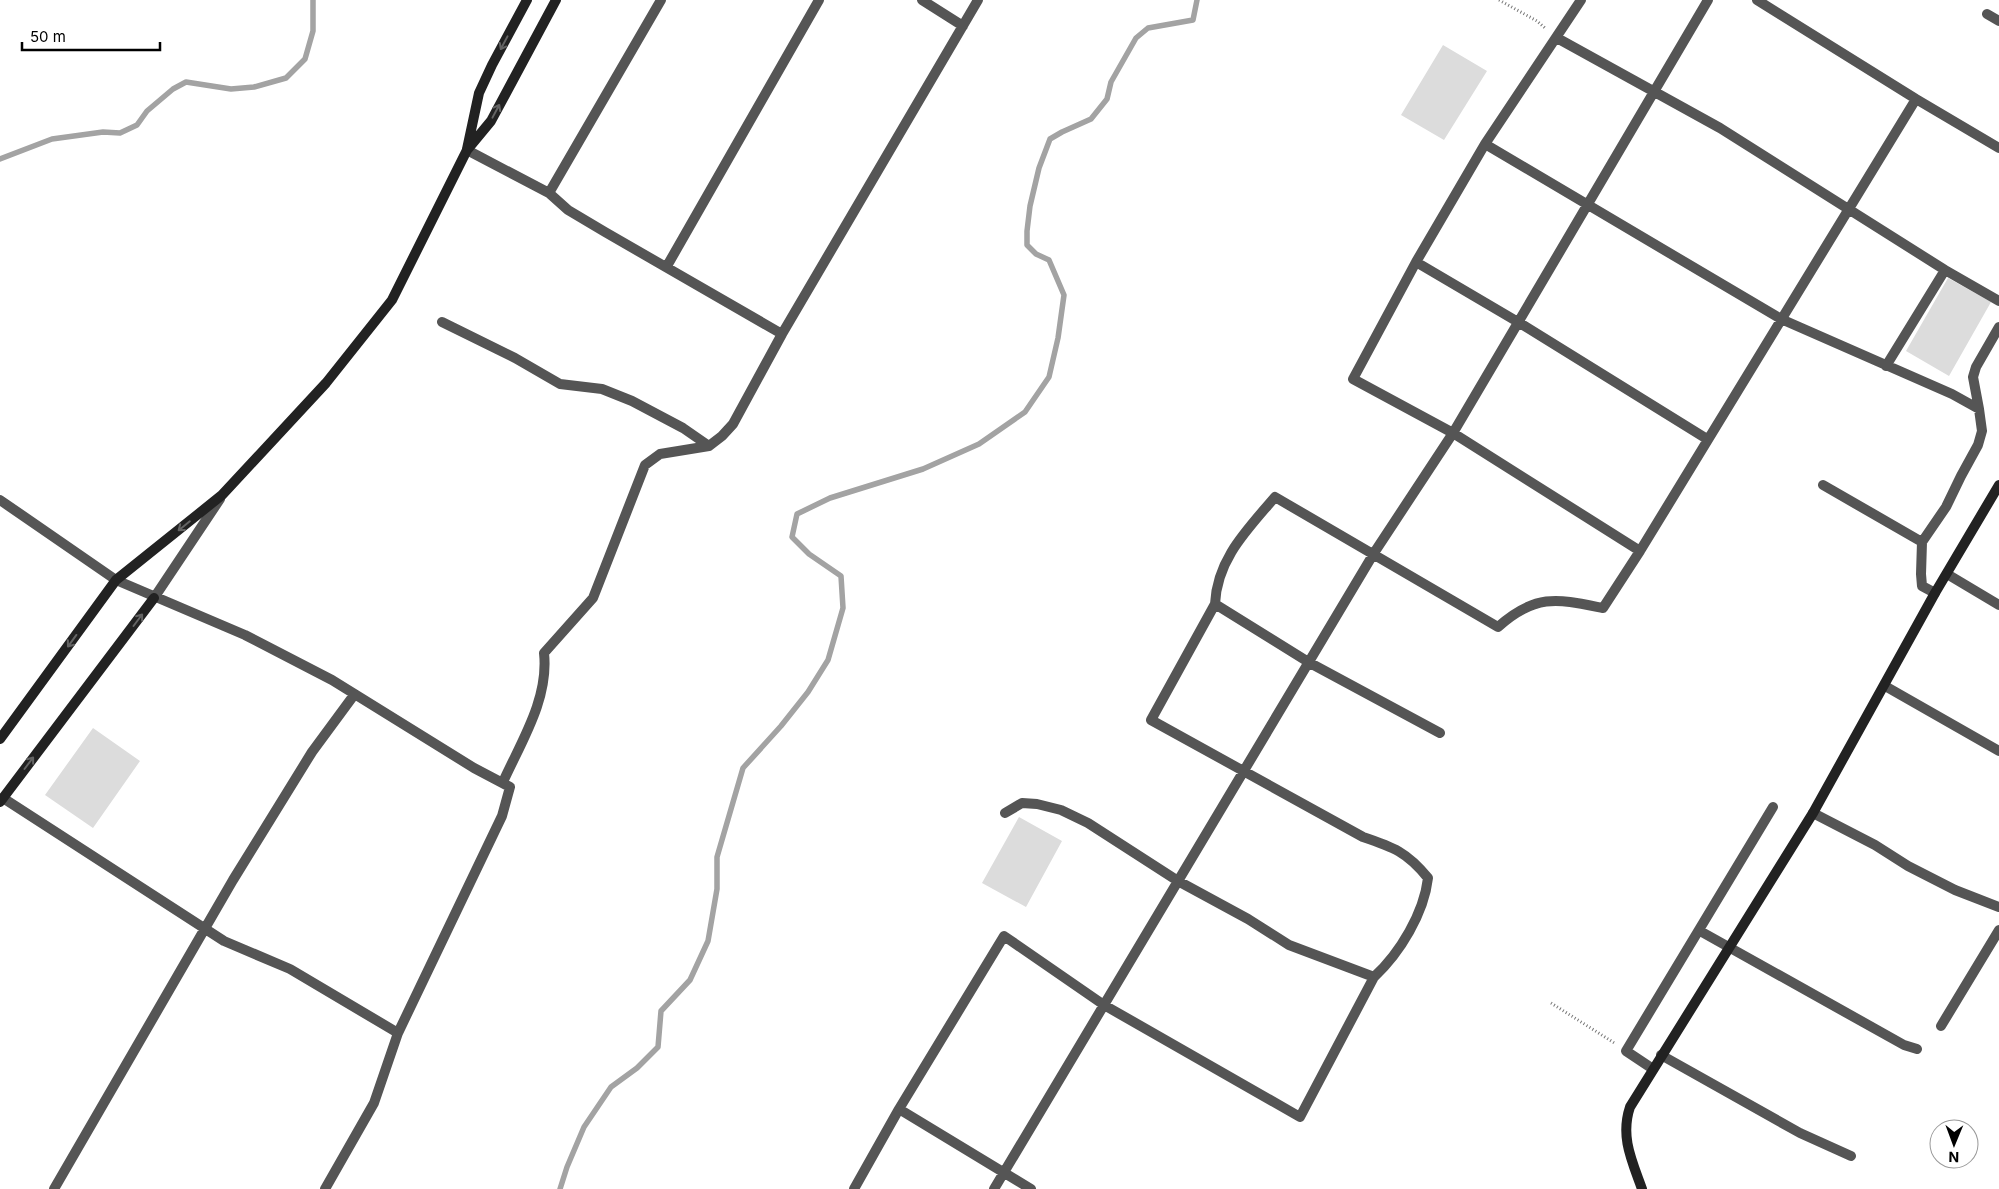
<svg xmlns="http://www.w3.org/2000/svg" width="1999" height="1189" font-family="Inter,sans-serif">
  <rect width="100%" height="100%" fill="#fff"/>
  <path fill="#dcdcdc" d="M1443,45L1487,71L1444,140L1401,115Z
    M1948,278L1991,302L1949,376L1906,351Z
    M93,728L140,761L93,828L45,795Z
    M1019,817L1062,841L1026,907L982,883Z"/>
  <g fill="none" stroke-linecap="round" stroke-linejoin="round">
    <path stroke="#a3a3a3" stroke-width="5.5" d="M0,159L52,139L103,132L120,133L137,125L147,111L173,89L186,82L231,89L254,87L286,78L305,59L313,31V0
      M560,1189L567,1167L584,1127L611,1087L637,1068L658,1047L661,1011L690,980L708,941L717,889V857L743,768L781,726L808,692L828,660L843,608L841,576L809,554L792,537L797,514L830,498L923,469L979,444L1025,412L1049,377L1058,338L1064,295L1049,260L1036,254L1027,245V231L1030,206L1039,168L1050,139L1062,132L1091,119L1107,99L1111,82L1136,38L1148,28L1193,20L1197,0"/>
    <path stroke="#777" stroke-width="3" stroke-dasharray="1 2.5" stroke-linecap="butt" d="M1499,0L1537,21L1545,28
      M1551,1003L1616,1044"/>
    <path stroke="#555" stroke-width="10" d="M922,0L963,26
      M1581,0L1485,144L1416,262L1353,379L1453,433L1640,551
      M1757,0L1916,99L1999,148
      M1987,14L1999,21
      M1557,38L1720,128L1945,270L1999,301
      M1485,144L1781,319L1952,394L1979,409L1982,431L1978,445L1961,476L1946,507L1922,542
      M467,150L549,193L568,210L605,232L782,334
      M549,193L661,0
      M1416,262L1518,322L1707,439
      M667,266L819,0
      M442,322L515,358L560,384L602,389L632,401L683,428L709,446
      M1886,366L1945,270
      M1979,409L1973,377L1976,367L1999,327
      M1823,485L1922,542L1921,574L1922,586L1935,593
      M0,500L116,580L245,635L332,680L474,768L510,787L502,816L398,1033L374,1103L325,1189
      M1947,574L1999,605
      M154,598L220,499
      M1215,604L1310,663L1440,733
      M1885,686L1999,751
      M503,782C521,742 549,699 544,653L593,598L645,465L660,454L709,446L722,436L733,424L782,334L978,0
      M3,798L224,941L290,969L398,1033
      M1005,813L1022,803L1037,804L1061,810L1088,823L1178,881L1248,919L1289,945L1374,977
      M1813,813L1875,845L1908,866L1955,890L1999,907
      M1700,931L1904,1045L1917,1049
      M1941,1026L1999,930
      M1661,1055L1800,1133L1851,1156
      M1653,1069L1626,1051L1773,807
      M899,1109L1031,1189
      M54,1189L233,880L312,752L354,695
      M854,1189L899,1109L1004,936L1104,1005L1300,1117L1374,977C1400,953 1424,913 1428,878C1407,852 1393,847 1363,837L1151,720L1215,604C1217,559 1247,530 1275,497L1498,627C1536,593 1558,599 1603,608L1640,551L1916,99
      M994,1189L1374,553L1453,433L1708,0"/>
    <path stroke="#222" stroke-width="10" d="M467,149L479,93L492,65L527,0
      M0,739L116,580L222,495L326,383L392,300L467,150L491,121L556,0
      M0,802L154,598
      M1642,1189C1632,1161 1620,1137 1630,1107L1813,813L1935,593L1999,485"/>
  </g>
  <defs><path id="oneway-shaft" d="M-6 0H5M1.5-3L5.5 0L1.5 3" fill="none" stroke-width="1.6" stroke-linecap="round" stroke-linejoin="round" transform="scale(1.25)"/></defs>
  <g stroke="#646464">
    <use href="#oneway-shaft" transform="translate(504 43) rotate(118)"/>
    <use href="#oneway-shaft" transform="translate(496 111) rotate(-62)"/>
    <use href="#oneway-shaft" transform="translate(184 526) rotate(141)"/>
    <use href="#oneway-shaft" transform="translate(138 620) rotate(-53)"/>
    <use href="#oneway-shaft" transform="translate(72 641) rotate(126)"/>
    <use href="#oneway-shaft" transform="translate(29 763) rotate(-53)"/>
  </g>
  <g transform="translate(1954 1144) rotate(181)"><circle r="24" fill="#ffffff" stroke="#999999"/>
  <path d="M0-4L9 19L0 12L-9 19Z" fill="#000000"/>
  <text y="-8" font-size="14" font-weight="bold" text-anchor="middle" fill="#000000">N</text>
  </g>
  <path d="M22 42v8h138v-8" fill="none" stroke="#000000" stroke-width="2.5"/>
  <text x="30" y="42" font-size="15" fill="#000000" stroke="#ffffff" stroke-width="4" paint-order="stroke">50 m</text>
</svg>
